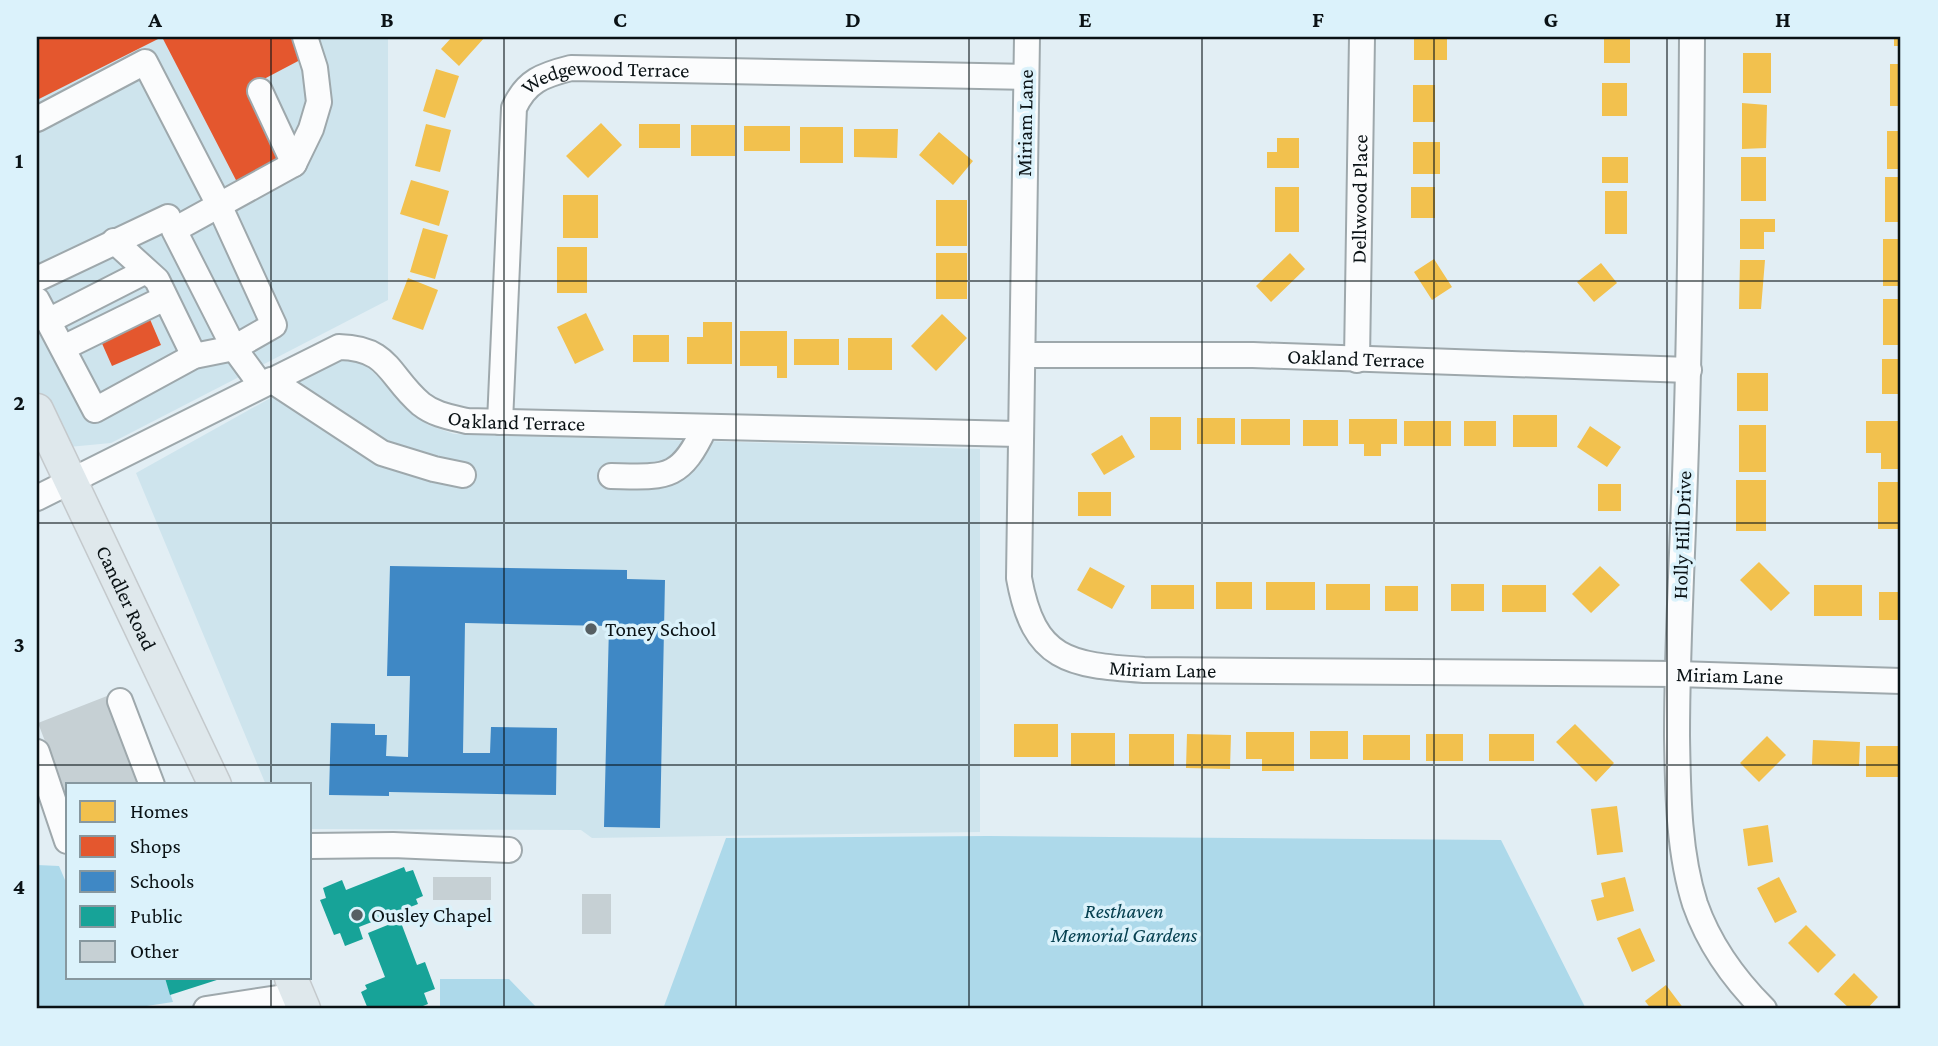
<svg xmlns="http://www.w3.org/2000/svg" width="1938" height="1046" font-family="'Crimson Pro',serif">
  <rect width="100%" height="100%" fill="#e2eef4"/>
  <path fill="#cee4ed" d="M37,37H388V300L111,443L37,450Z
    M342,358L354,359L369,368L428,425L454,434L980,449V832L592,838L581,830L310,829V785H266L136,473Z"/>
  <path fill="#add9ea" d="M988,836L1501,840L1586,1009H663L726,838Z
    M37,865L59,866L68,887V978H165L173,1002L127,1009H37Z
    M440,979H509L538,1009H440Z"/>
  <path fill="#f2c14e" d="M452,37H485L459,66L441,49Z
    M1414,37H1447V60H1414Z
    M1604,37H1630V63H1604Z
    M1894,37H1901V46H1894Z
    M1743,53H1771V93H1743Z
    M1890,64H1901V106H1890Z
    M436,69L459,76L445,118L423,111Z
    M1602,83H1627V116H1602Z
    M1413,85H1435V122H1413Z
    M1742,103L1767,105L1766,148L1742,149Z
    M601,123L622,145L588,178L566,156Z
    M426,124L451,130L440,172L415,166Z
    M639,124H680V148H639Z
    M691,125H735V156H691Z
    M744,126H790V151H744Z
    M800,127H843V163H800Z
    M854,129H898L897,158L854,157Z
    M1887,131H1901V169H1887Z
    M939,132L973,161L953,185L919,155Z
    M1277,138H1299V168H1267V152H1277Z
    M1413,142H1440V174H1413Z
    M1602,157H1628V183H1602Z
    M1741,157H1766V201H1741Z
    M1885,177H1901V222H1885Z
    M411,180L449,191L439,226L400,214Z
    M1275,187H1299V232H1275Z
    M1411,187H1435V218H1411Z
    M1605,191H1627V234H1605Z
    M563,195H598V238H563Z
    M936,200H967V246H936Z
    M1740,219H1775V232H1764V249H1740Z
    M423,228L448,235L435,279L410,272Z
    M1883,239H1901V286H1883Z
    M557,247H587V293H557Z
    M936,253H967V299H936Z
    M1290,253L1305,269L1271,302L1256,286Z
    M1434,259L1452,287L1432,300L1414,272Z
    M1740,260H1765L1761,309H1739Z
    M1601,263L1617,283L1594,302L1577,282Z
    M408,278L438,290L423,330L392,319Z
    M1883,299H1901V345H1883Z
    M586,313L604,350L575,364L557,327Z
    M942,314L967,338L936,371L911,346Z
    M703,322H732V364H687V337H703Z
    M740,331H787V378H777V366H740Z
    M633,335H669V362H633Z
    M848,338H892V370H848Z
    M794,339H839V365H794Z
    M1882,359H1901V394H1882Z
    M1737,373H1768V411H1737Z
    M1513,415H1557V447H1513Z
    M1150,417H1181V450H1150Z
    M1197,418H1235V444H1197Z
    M1241,419H1290V445H1241Z
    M1349,419H1397V444H1381V456H1364V444H1349Z
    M1303,420H1338V446H1303Z
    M1404,421H1451V446H1404Z
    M1464,421H1496V446H1464Z
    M1866,421H1901V469H1881V453H1866Z
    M1739,425H1766V472H1739Z
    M1590,426L1621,447L1607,467L1577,447Z
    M1122,435L1135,457L1104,475L1091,454Z
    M1736,480H1766V531H1736Z
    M1878,482H1901V529H1878Z
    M1598,484H1621V511H1598Z
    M1078,492H1111V516H1078Z
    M1759,562L1790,593L1771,611L1740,580Z
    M1600,566L1620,585L1591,613L1572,594Z
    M1090,567L1125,586L1112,609L1077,590Z
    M1216,582H1252V609H1216Z
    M1266,582H1315V610H1266Z
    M1326,584H1370V610H1326Z
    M1451,584H1484V611H1451Z
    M1151,585H1194V609H1151Z
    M1502,585H1546V612H1502Z
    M1814,585H1862V616H1814Z
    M1385,586H1418V611H1385Z
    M1879,592H1901V620H1879Z
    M1014,724H1058V757H1014Z
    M1575,724L1614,763L1596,782L1556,742Z
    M1310,731H1348V759H1310Z
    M1246,732H1294V771H1262V759H1246Z
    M1071,733H1115V766H1071Z
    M1129,734H1174V766H1129Z
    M1187,734L1231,735L1230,769L1186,768Z
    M1426,734H1463V761H1426Z
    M1489,734H1534V761H1489Z
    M1363,735H1410V760H1363Z
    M1767,736L1786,755L1759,782L1740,763Z
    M1813,740L1860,742L1859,766L1812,765Z
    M1866,746H1901V777H1866Z
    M1617,806L1623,852L1597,855L1591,809Z
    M1768,825L1773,862L1748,866L1743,829Z
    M1625,877L1634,911L1597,921L1591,900L1604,897L1601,883Z
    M1779,877L1797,912L1775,923L1757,888Z
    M1806,925L1836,955L1818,973L1788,943Z
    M1640,928L1655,961L1632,972L1617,938Z
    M1854,973L1878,997L1867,1009H1850L1834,994Z
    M1666,985L1684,1009H1651L1645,1001Z"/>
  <path fill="#e4572e" d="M37,37H162L37,100Z
    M162,37H291L302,59L247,88L285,161L238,184Z
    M149,317L161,345L112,366L100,339Z"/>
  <path fill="#3f88c5" d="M390,566L627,570V579L665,580L660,828L604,827L609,626L465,623L463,753H490L491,727L557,728L556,795L389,792V796L329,795L331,723L375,724V735H387L386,756L408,757L410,676H387Z"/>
  <path fill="#17a398" d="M404,867L406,872L413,870L423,896L416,899L418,904L359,927L363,939L345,946L340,933L334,935L320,900L326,898L323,888L342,880L346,890Z
    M400,920L417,965L425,962L435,989L424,993L428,1004L423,1006L425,1009H395L394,1006L368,1009L361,992L367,989L365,985L385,977L368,933Z
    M165,978H223L170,995Z"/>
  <path fill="#c6d0d4" d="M107,696L141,785H68V801L38,723Z
    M433,877H491V900H433Z
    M582,894H611V934H582Z"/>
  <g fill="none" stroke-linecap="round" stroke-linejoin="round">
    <defs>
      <g id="minor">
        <path id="s1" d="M1027,37L1019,578C1034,661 1069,665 1144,670L1677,674L1901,681"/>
        <path d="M1692,37C1691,192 1690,348 1684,503C1681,581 1677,658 1677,736C1678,790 1678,851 1695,904C1709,944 1735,980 1764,1009"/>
        <path d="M260,91L294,164"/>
        <path d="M37,119L145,62L220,207L274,325L234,348L194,356L95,410L37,300"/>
        <path d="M114,241L157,280L194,356"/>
        <path d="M37,279L168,217"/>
        <path d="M48,321L146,271"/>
        <path d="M63,348L165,298"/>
        <path id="s2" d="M1024,355H1253L1689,370"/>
        <path id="s3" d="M1357,360L1362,37"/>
        <path d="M271,380L382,453L434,469L463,475"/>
        <path d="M261,385L234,348L174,230L294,164L311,129L319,102L315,68L305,37"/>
        <path id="s4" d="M500,422L514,108C526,81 543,75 571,68L1025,77"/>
        <path d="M611,476C666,477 680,481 705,427"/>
        <path id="s5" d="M37,498L339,347C390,348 388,376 421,404C435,415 450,417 467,421L1021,434"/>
        <path d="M120,701L152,785"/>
        <path d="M37,752L67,841"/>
        <path d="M310,846L393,845L509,850"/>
        <path d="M206,1009L298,995"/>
      </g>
      <g id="major">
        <path id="s6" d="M37,410L215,785"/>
        <path d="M291,978L304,1009"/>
      </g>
    </defs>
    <use href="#minor" stroke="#9ea8ac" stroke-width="28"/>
    <use href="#major" stroke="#c4c9cc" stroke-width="35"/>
    <use href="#minor" stroke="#fbfcfd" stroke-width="24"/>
    <use href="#major" stroke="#dfe8ec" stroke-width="32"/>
  </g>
  <path fill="none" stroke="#0a1215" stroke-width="2" stroke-opacity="0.55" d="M271,37V785M504,37V1009M736,37V1009M969,37V1009M1202,37V1009M1434,37V1009M1667,37V1009M37,281H1901M37,523H1901M37,765H1901M271,978V1009"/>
  <g fill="#565f63" stroke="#dbf2fb" stroke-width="2.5">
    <circle cx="591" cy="629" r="7"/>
    <circle cx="357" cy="915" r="7"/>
  </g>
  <g text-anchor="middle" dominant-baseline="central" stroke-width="7" stroke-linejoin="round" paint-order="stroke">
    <g font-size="21" fill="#0a1215" stroke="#dbf2fb">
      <text stroke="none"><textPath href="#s4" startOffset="420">Wedgewood Terrace</textPath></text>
      <text transform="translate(1025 123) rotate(-89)">Miriam Lane</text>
      <text stroke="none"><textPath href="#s3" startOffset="161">Dellwood Place</textPath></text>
      <text stroke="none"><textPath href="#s2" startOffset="332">Oakland Terrace</textPath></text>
      <text stroke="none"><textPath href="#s5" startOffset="541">Oakland Terrace</textPath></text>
      <text transform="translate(1682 535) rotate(-88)">Holly Hill Drive</text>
      <text stroke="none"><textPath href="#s6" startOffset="208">Candler Road</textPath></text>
      <text stroke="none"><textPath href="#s1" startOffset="735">Miriam Lane</textPath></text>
      <text stroke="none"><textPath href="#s1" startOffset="1302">Miriam Lane</textPath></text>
    </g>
    <g font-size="21" fill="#0a1215" stroke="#dbf2fb" text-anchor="start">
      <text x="605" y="629">Toney School</text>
      <text x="371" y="915">Ousley Chapel</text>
    </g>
    <g font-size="21" font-style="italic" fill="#064050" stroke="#dbf2fb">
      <text x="1124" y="911">Resthaven<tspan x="1124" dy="24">Memorial Gardens</tspan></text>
    </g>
  </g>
  <rect width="1938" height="1046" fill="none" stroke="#dbf2fb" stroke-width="77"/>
  <rect x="66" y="783" width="245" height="196" fill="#dbf2fb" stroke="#87989f" stroke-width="2"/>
  <rect x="80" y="801" width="35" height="21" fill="#f2c14e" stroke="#87989f" stroke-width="2"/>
  <text x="130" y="818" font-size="21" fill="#0a1215">Homes</text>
  <rect x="80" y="836" width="35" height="21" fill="#e4572e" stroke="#87989f" stroke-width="2"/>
  <text x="130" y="853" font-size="21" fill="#0a1215">Shops</text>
  <rect x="80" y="871" width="35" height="21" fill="#3f88c5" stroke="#87989f" stroke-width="2"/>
  <text x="130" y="888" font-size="21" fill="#0a1215">Schools</text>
  <rect x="80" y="906" width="35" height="21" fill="#17a398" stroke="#87989f" stroke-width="2"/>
  <text x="130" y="923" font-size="21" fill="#0a1215">Public</text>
  <rect x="80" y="941" width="35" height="21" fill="#c6d0d4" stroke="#87989f" stroke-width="2"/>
  <text x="130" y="958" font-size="21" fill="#0a1215">Other</text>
  <rect x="38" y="38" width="1861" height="969" fill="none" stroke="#0a1215" stroke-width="2.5"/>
  <g font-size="23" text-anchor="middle" font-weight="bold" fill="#0a1215">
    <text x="155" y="27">A</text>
    <text x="387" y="27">B</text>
    <text x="620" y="27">C</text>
    <text x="853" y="27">D</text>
    <text x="1085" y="27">E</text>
    <text x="1318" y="27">F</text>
    <text x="1551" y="27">G</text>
    <text x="1783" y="27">H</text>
    <text x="19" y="168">1</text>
    <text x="19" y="410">2</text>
    <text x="19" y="652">3</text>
    <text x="19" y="894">4</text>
  </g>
</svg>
